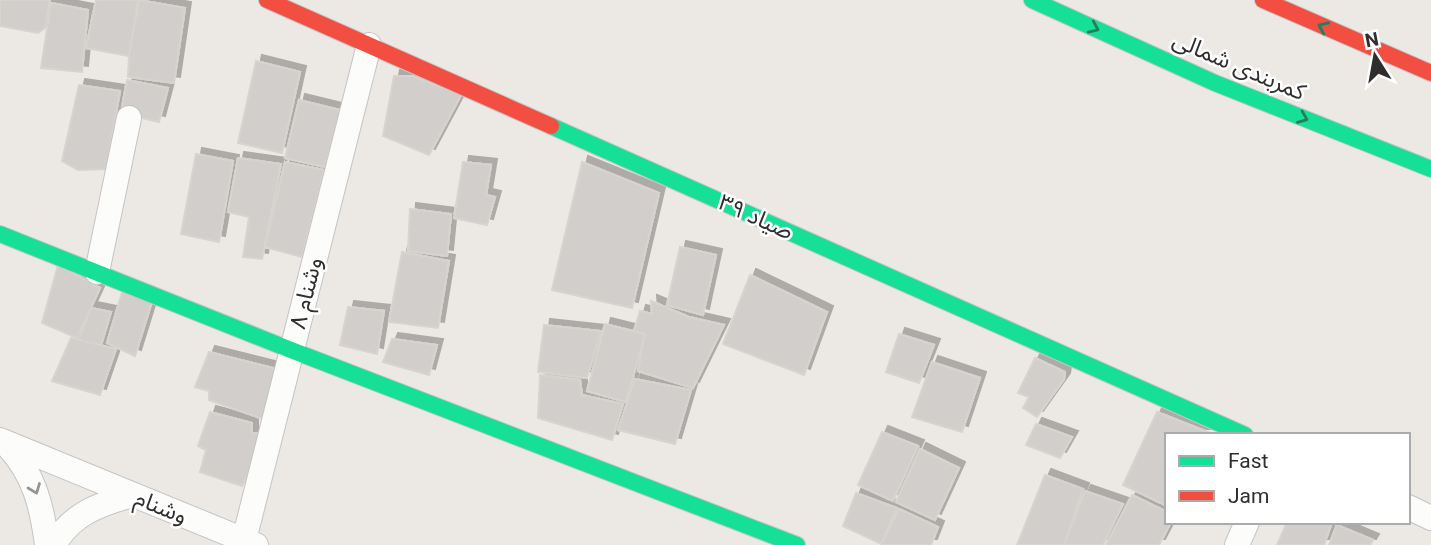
<svg xmlns="http://www.w3.org/2000/svg" width="1431" height="545" font-family="Roboto,'Noto Sans Arabic',sans-serif">
  <defs>
    <filter id="shadow"><feDropShadow dx="6" dy="-6" stdDeviation="0" flood-color="#0004"/></filter>
  </defs>
  <rect width="100%" height="100%" fill="#ece8e4"/>
  <path fill="#d1cecb" stroke="#d7d4d0" stroke-width="2" filter="url(#shadow)" d="M0,0H50L45,28L38,33L0,26Z
    M96,0H138L129,56L86,48Z
    M139,0L185,8L174,83L128,77L129,56Z
    M51,3L88,10L82,72L41,68Z
    M256,61L300,72L282,153L238,143Z
    M394,76H412L461,95L429,155L383,136Z
    M127,80L168,88L159,122L121,113Z
    M79,85L120,91L106,169L78,170L62,161Z
    M299,100L340,110L325,167L285,158Z
    M196,154L233,161L219,242L181,234Z
    M238,158L281,164L262,259L243,257L249,217L228,212Z
    M285,162L324,170L302,257L265,247Z
    M463,162L491,165L486,195L495,197L487,225L454,218Z
    M582,162L659,193L632,308L552,290Z
    M410,209L451,214L447,256L408,251Z
    M680,247L716,255L703,315L667,305Z
    M402,252L449,261L438,328L389,322Z
    M58,265L100,288L77,338L42,323Z
    M750,275L827,312L804,375L723,344Z
    M124,286L153,298L135,356L107,343Z
    M651,301L689,317L724,325L693,388L638,371L645,334L634,331L640,311L652,314Z
    M348,307L384,311L377,354L340,345Z
    M91,308L111,312L101,345L79,340Z
    M605,324L645,334L626,402L587,391Z
    M544,325L601,331L587,378L538,372Z
    M899,334L934,345L919,383L886,372Z
    M71,338L116,349L100,395L52,381Z
    M392,339L437,345L429,375L383,362Z
    M209,352L277,369L266,420L209,400V391L195,387Z
    M1035,358L1065,372L1064,379L1037,417L1023,408L1029,397L1018,393Z
    M932,362L980,378L962,432L912,417Z
    M540,375L580,380L582,395L623,404L612,440L538,418Z
    M635,379L691,390L675,444L618,430Z
    M210,412L252,423V433L264,434L262,447L242,486L200,472L206,450L198,446Z
    M1157,412L1215,435H1167V506L1123,485Z
    M1036,424L1072,437L1060,458L1026,445Z
    M882,432L918,446L893,501L858,485Z
    M920,449L959,468L935,520L896,502Z
    M1045,475L1083,489L1064,545H1017Z
    M1085,491L1123,504L1103,545H1064Z
    M856,493L897,508L881,544L843,526Z
    M1132,495L1167,512V522H1171L1159,545H1106Z
    M899,509L938,527L931,545H881Z
    M1287,522H1332L1324,545H1277Z
    M1337,525L1373,540L1370,545H1329Z"/>
  <g fill="none" stroke-linecap="round" stroke-linejoin="round">
    <defs>
      <path id="street" d="M97,272L129,118
        M0,440L256,545
        M6,444C34,473 42,506 47,545
        M1408,507L1431,518
        M244,540L369,45
        M54,545C71,514 100,504 132,495
        M1237,545L1247,522"/>
      <path id="fast" d="M1032,0L1215,83L1431,169
        M551,126L1245,435
        M0,234L291,350L797,545"/>
      <path id="jam" d="M267,0L551,126
        M1263,0L1431,73"/>
    </defs>
    <use href="#street" stroke="#c5c4c5" stroke-width="26"/>
    <use href="#fast" stroke="#c5c4c5" stroke-width="18"/>
    <use href="#jam" stroke="#c5c4c5" stroke-width="18"/>
    <use href="#street" stroke="#fcfcfb" stroke-width="24"/>
    <use href="#fast" stroke="#16e098" stroke-width="16"/>
    <use href="#jam" stroke="#f24e42" stroke-width="16"/>
  </g>
  <defs><path id="oneway-chevron" d="M-2-3.5L2.5 0L-2 3.5" fill="none" stroke-width="1.6" stroke-linecap="round" stroke-linejoin="round" transform="scale(1.75)"/></defs>
  <g stroke="#237e5e">
    <use href="#oneway-chevron" transform="translate(1323 27) rotate(-156)"/>
    <use href="#oneway-chevron" transform="translate(1094 28) rotate(24)"/>
    <use href="#oneway-chevron" transform="translate(1303 118) rotate(22)"/>
  </g>
  <use stroke="#959594" href="#oneway-chevron" transform="translate(35 489) rotate(69)"/>
  <g text-anchor="middle" dominant-baseline="central" stroke-width="5" stroke-linejoin="round" paint-order="stroke">
    <g font-size="23" fill="#2e2e2e" stroke="#fff">
      <text transform="translate(1239 66) rotate(23)">کمربندی شمالی</text>
      <text transform="translate(756 217) rotate(24)">صیاد ۳۹</text>
      <text transform="translate(306 293) rotate(-76)">وشنام ۸</text>
      <text transform="translate(161 507) rotate(22)">وشنام</text>
    </g>
  </g>
  <rect x="1165" y="433" width="245" height="91" fill="#ffffff" stroke="#ababab" stroke-width="2"/>
  <rect x="1179" y="456" width="35" height="10" fill="#16e098" stroke="#ababab" stroke-width="2"/>
  <text x="1228" y="468" font-size="21" fill="#2e2e2e">Fast</text>
  <rect x="1179" y="491" width="35" height="10" fill="#f24e42" stroke="#ababab" stroke-width="2"/>
  <text x="1228" y="503" font-size="21" fill="#2e2e2e">Jam</text>
  <g transform="translate(1375 56) rotate(349)" stroke="#ffffff" stroke-width="5" paint-order="stroke">
  <path d="M0-5L12 26L0 18L-12 26Z" fill="#2e2e2e"/>
  <text y="-10" font-size="19" font-weight="bold" text-anchor="middle" fill="#2e2e2e">N</text>
  </g>
</svg>
